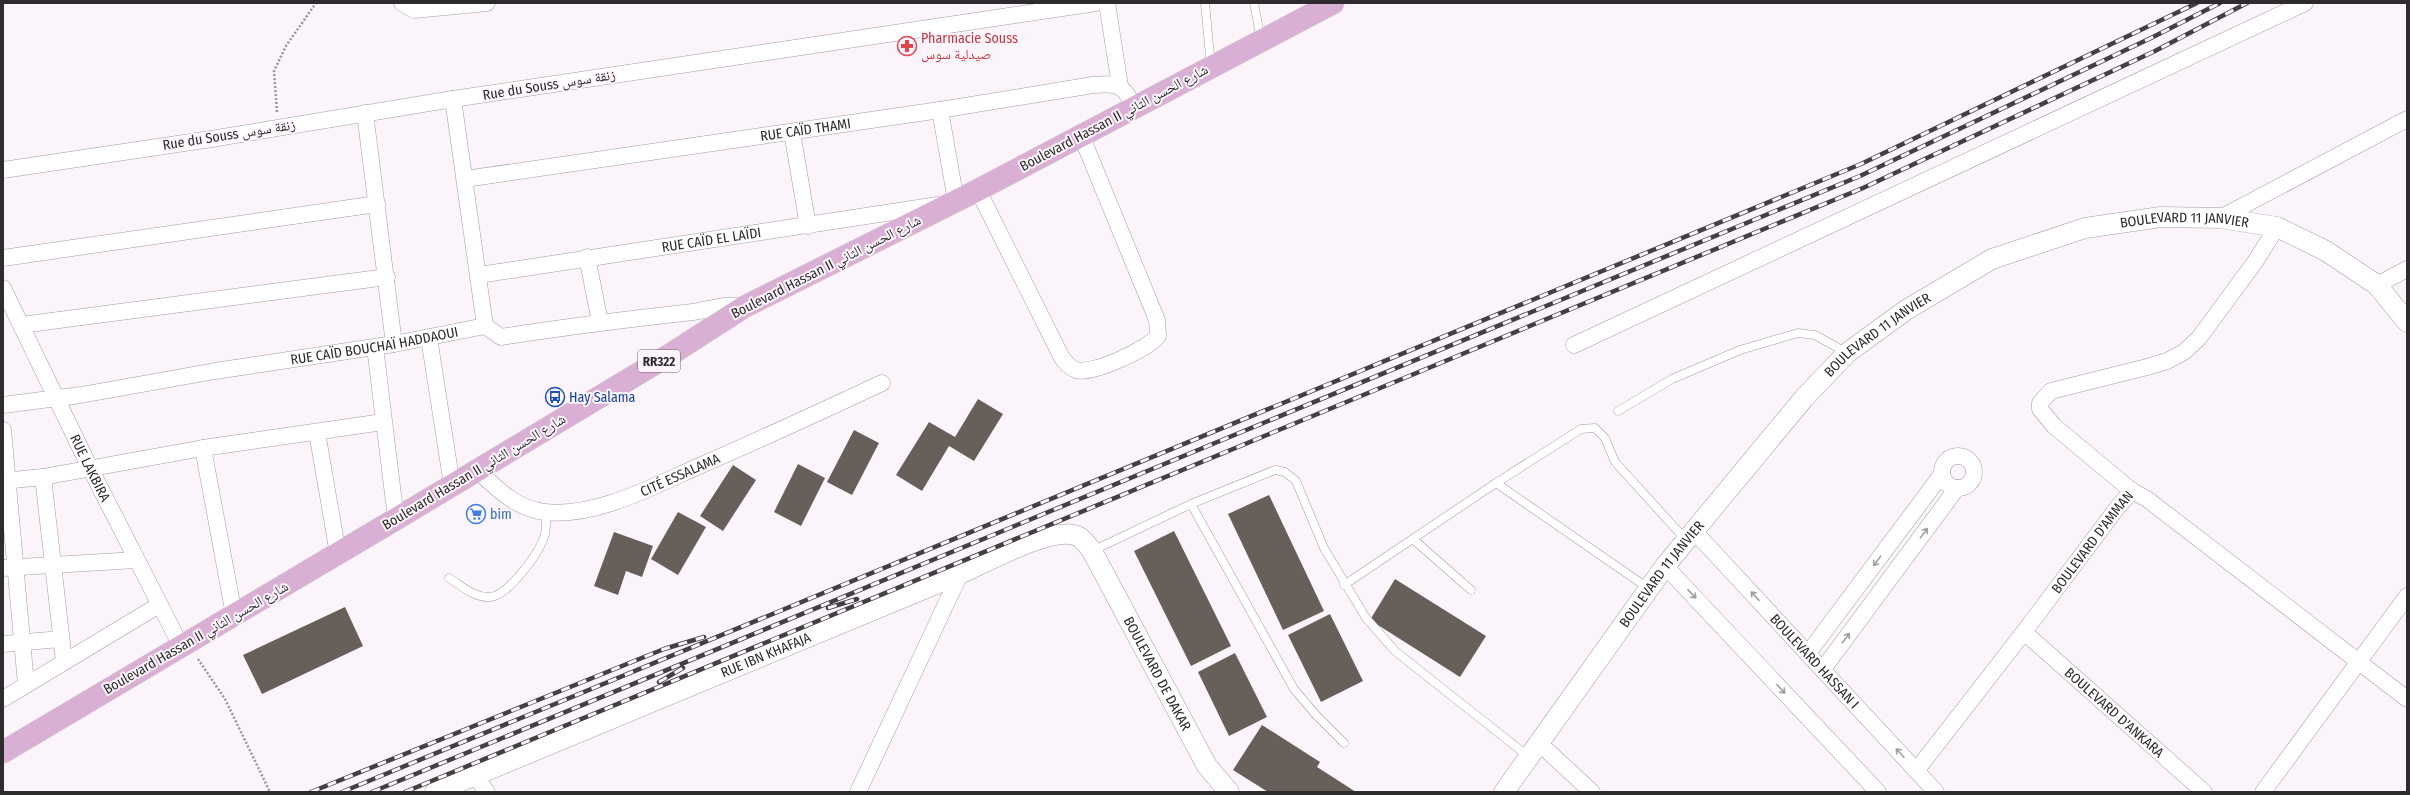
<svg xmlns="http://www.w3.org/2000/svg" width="2410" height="795" font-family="'Fira Sans Condensed','Noto Naskh Arabic',sans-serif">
  <rect width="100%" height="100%" fill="#fcf4fb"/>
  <path fill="#67605a" d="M978,399L1003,414L974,461L949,446L922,491L896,475L929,422L955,437Z
    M854,430L879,443L852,495L827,482Z
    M798,464L825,478L801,526L774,512Z
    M733,465L756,480L723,531L700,516Z
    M1269,495L1324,611L1283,630L1228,514Z
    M678,512L706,527L678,575L651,559Z
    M1174,531L1231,646L1191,666L1134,551Z
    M614,532L653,546L642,577L626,571L618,595L594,586Z
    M1395,579L1486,636L1460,677L1370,620Z
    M345,607L363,646L262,694L243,655Z
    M1330,614L1363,681L1321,702L1288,635Z
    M1235,653L1267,717L1229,736L1198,672Z
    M1262,725L1320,762L1317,767L1356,792H1268L1233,770Z"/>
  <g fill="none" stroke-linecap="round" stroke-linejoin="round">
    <defs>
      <path id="service" d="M1205,3L1211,66
        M1254,3L1261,40
        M1618,411L1672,379L1740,350L1798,333L1815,335L1847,353
        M1496,483L1648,588
        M1191,504L1294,689L1316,715L1344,743
        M1414,540L1471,590
        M1092,551L1191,504L1275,470L1285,472L1296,481L1324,548L1366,618L1395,651L1529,757
        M449,578C462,586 474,598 490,597C508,596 539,553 544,537C547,530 546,520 546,512
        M1344,585L1496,483L1581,429L1595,428L1605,438L1615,462L1686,540"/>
      <g id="minor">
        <path d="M402,3L414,10L487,3"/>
        <path d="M1107,3L1120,86"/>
        <path d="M453,99L485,326"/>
        <path d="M940,110L956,201"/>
        <path d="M365,113L394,344"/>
        <path d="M792,132L808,226"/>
        <path d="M3,170L211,139L453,99L1096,3"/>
        <path id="s1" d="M465,179L940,110L1093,85C1116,83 1124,84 1134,107"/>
        <path d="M978,190L1062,358C1066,363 1070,368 1076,370C1093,375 1147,349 1158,336L1157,320L1081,135"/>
        <path d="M2220,218L2407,119"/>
        <path d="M587,257L600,322"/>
        <path d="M3,258L377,204"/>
        <path id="s2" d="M479,275L938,205"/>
        <path d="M2377,285L2407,269"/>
        <path id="s3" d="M3,288L90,468L181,646"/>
        <path d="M21,325L387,277"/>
        <path d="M429,338L452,485"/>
        <path d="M1574,345L2305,3"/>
        <path d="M375,347L396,519"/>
        <path id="s4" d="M3,405L81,395L215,371L394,344L485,326L501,337C565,327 629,319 693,312C710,310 727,302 744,307"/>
        <path d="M3,430L26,684"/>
        <path d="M317,432L338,554"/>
        <path d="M203,448L234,615"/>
        <circle cx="1958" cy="472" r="16"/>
        <path id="s5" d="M477,470C497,489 517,509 545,512C594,518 654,486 697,467C759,440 820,412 882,383"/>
        <path d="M43,477L64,661"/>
        <path d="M3,481L43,477L203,448L383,422"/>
        <path d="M2132,491L2054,426L2040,409V403L2051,391L2147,367L2167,361L2184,352L2199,338L2255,262L2277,227"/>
        <path id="s6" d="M1693,530L1936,792"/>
        <path d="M1665,566L1878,792"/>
        <path d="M3,568L136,560"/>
        <path id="s7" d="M2024,632L2204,792"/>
        <path d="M3,644L61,639"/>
        <path d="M1809,652L1942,474"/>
        <path d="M1823,669L1957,488"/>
        <path d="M3,699L159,605"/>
        <path d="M1539,743L1592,792"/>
        <path id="s8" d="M1916,771L2024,632L2117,508L2132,491L2147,499L2407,699"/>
        <path d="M475,776L487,792"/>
        <path d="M858,792L960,574"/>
        <path d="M2263,792L2407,596"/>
      </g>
      <g id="tertiary">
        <path id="s9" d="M435,792L960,574C985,563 1056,523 1079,537C1084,540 1088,546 1092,551L1207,766L1229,792"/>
        <path id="s10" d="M1504,792L1665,566L1804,398L1847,353L1906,310L1992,259L2085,228L2161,217L2220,218L2277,227L2326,251L2377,285L2407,322"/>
      </g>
      <path id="primary" d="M3,752L396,519L671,354L744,307L978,190L1333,3"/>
    </defs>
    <use href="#service" stroke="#a39ca2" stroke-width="9"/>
    <use href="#minor" stroke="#a39ca2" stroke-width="17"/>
    <use href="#tertiary" stroke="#a39ca2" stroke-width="21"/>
    <use href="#primary" stroke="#d5d5d5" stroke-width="23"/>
    <path stroke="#9a9499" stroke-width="2.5" stroke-dasharray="2 2" stroke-linecap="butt" d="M277,112L274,71L286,46L316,3
      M198,659L225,699L270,792"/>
    <use href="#service" stroke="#fff" stroke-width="8"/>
    <use href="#minor" stroke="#fff" stroke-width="16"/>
    <use href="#tertiary" stroke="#fff" stroke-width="20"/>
    <use href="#primary" stroke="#d9afd3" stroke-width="22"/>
    <defs>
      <path id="rail" d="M828,608L857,599
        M659,682L683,668
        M311,792L664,649L704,637
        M342,792L1861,164L2197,3
        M372,792L1860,176L2151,38L2220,3
        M405,792L1863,188L2155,51L2247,3"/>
    </defs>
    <use href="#rail" stroke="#433f43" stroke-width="4.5"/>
    <use href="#rail" stroke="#fcf4fb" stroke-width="3" stroke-dasharray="9" stroke-linecap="butt"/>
  </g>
  <defs><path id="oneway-shaft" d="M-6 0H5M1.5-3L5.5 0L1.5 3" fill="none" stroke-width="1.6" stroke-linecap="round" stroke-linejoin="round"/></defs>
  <g stroke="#a1a0a1">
    <use href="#oneway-shaft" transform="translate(1924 533) rotate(-53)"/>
    <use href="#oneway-shaft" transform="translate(1877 561) rotate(127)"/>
    <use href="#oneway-shaft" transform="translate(1692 594) rotate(47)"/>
    <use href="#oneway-shaft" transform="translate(1755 596) rotate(-133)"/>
    <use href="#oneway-shaft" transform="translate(1846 638) rotate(-53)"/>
    <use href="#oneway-shaft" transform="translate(1781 689) rotate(47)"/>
    <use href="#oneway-shaft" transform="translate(1900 753) rotate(-132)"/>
  </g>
  <defs>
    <symbol id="pharmacy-ring" viewBox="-11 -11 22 22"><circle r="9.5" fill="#fcf4fb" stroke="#e0444e" stroke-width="1.5"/><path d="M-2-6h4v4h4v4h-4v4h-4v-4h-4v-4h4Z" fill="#e0444e"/></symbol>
    <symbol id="bus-ring" viewBox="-11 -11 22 22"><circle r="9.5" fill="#fcf4fb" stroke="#1a4fb4" stroke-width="1.5"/><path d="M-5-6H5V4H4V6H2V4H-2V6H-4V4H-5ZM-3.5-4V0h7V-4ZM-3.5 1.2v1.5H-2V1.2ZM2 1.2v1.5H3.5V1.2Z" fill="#1a4fb4"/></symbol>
    <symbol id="supermarket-ring" viewBox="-11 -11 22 22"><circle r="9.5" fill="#fcf4fb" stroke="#3f7fe0" stroke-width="1.5"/><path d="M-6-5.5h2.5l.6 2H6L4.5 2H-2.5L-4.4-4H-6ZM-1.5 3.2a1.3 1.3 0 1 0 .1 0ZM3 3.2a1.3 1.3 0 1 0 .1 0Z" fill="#3f7fe0"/></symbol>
  </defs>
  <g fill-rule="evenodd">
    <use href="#pharmacy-ring" x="896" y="35" width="22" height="22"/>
    <use href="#bus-ring" x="544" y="386" width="22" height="22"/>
    <use href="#supermarket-ring" x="465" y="503" width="22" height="22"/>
  </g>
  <g text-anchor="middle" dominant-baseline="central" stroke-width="4" stroke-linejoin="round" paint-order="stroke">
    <rect fill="#fcf4fb" stroke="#6c676c" stroke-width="1" x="638" y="350" width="42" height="22" rx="3"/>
    <g font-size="13" font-weight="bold" fill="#2e2b2e">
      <text x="659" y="361">RR322</text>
    </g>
    <g font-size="14" fill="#be3a42" stroke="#fcf4fb" text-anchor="start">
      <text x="921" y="38">Pharmacie Souss<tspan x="921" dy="16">صيدلية سوس</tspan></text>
    </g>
    <g font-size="14" fill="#2e2b2e" stroke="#fcf4fb">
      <text transform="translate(549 85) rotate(-9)">Rue du Souss زنقة سوس</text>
      <text transform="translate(1114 118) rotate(-28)">Boulevard Hassan II شارع الحسن الثاني</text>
      <text stroke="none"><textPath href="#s1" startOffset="344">RUE CAÏD THAMI</textPath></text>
      <text transform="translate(229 135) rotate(-9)">Rue du Souss زنقة سوس</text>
      <text stroke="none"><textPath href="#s10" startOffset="929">BOULEVARD 11 JANVIER</textPath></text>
      <text stroke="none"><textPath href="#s2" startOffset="235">RUE CAÏD EL LAÏDI</textPath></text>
      <text transform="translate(826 267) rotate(-27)">Boulevard Hassan II شارع الحسن الثاني</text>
      <text stroke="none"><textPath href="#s10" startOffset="593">BOULEVARD 11 JANVIER</textPath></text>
      <text stroke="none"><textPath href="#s4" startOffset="376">RUE CAÏD BOUCHAÏ HADDAOUI</textPath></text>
      <text stroke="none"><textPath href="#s3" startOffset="200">RUE LAKBIRA</textPath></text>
      <text transform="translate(474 472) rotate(-31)">Boulevard Hassan II شارع الحسن الثاني</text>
      <text stroke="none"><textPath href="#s5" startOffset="223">CITÉ ESSALAMA</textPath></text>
      <text stroke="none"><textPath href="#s8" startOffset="289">BOULEVARD D'AMMAN</textPath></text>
      <text stroke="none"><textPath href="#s10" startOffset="269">BOULEVARD 11 JANVIER</textPath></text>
      <text transform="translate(196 638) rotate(-30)">Boulevard Hassan II شارع الحسن الثاني</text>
      <text stroke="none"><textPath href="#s9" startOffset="358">RUE IBN KHAFAJA</textPath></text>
      <text stroke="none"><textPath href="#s6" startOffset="179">BOULEVARD HASSAN I</textPath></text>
      <text stroke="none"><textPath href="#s9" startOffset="854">BOULEVARD DE DAKAR</textPath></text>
      <text stroke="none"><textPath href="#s7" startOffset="121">BOULEVARD D'ANKARA</textPath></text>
    </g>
    <g font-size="14" fill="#164399" stroke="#fcf4fb" text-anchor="start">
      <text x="569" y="397">Hay Salama</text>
    </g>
    <g font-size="14" fill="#366cbe" stroke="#fcf4fb" text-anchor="start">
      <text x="490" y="514">bim</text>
    </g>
  </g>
  <rect width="2410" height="795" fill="none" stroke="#2e2b2e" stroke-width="8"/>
</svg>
